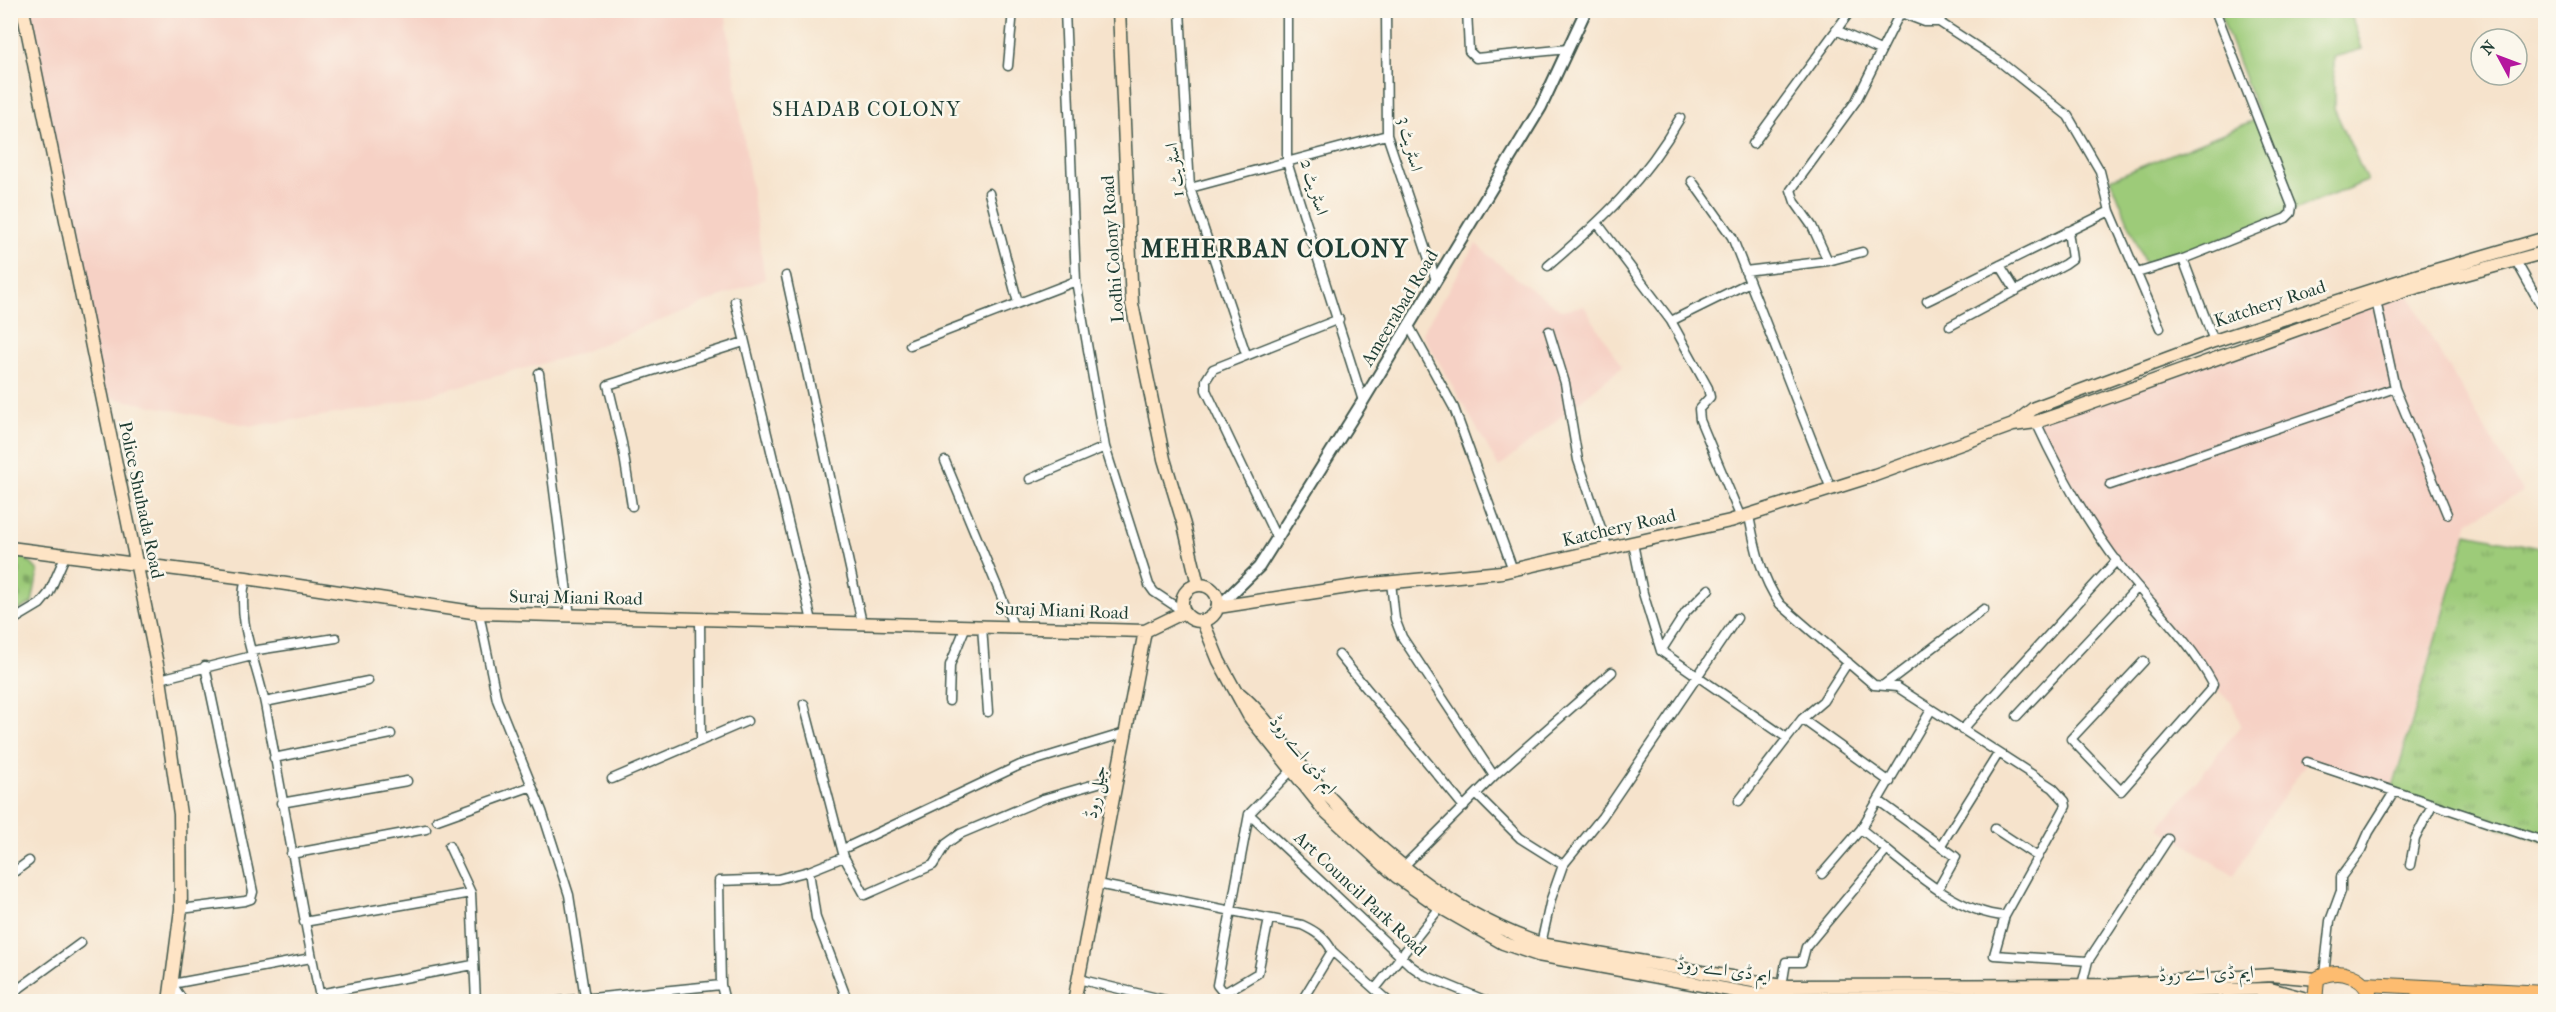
<svg xmlns="http://www.w3.org/2000/svg" width="2556" height="1012" font-family="'IM FELL French Canon',Amiri,serif">
  <defs>
    <pattern id="cemetery-stones" width="16" height="16" patternUnits="userSpaceOnUse" patternTransform="scale(1.5)"><rect width="16" height="16" fill="#9dcb79"/><path d="M2 7V4a2 2 0 0 1 4 0v3zM10 15v-3a2 2 0 0 1 4 0v3z" fill="#7fa664"/></pattern>
    <pattern id="park-tufts" width="24" height="20" patternUnits="userSpaceOnUse" patternTransform="scale(1.5)"><rect width="24" height="20" fill="#9dcb79"/><path d="M3 7l-1-3M5 7V3M7 7l1-3M15 17l-1-3M17 17v-4M19 17l1-3" fill="none" stroke="#7fa664"/></pattern>
  </defs>
  <rect width="100%" height="100%" fill="#fbf7ec"/>
  <filter id="ink" filterUnits="userSpaceOnUse"><feTurbulence type="fractalNoise" baseFrequency=".0167" numOctaves="2"/><feDisplacementMap in="SourceGraphic" scale="12" xChannelSelector="R" yChannelSelector="G"/><feConvolveMatrix kernelMatrix="1 2 1 2 8 2 1 2 1" color-interpolation-filters="sRGB"/></filter>
  <filter id="wash" filterUnits="userSpaceOnUse"><feTurbulence type="fractalNoise" baseFrequency=".008" numOctaves="4" result="noise"/><feDisplacementMap in="SourceGraphic" scale="24" xChannelSelector="R" yChannelSelector="G"/><feGaussianBlur stdDeviation="1.35" result="paint"/><feColorMatrix in="noise" values="0 0 0 0 0 0 0 0 0 0 0 0 0 0 0 0 0 1.4 0 .05"/><feComposite in="paint" operator="in"/></filter>
  <g filter="url(#wash)">
    <rect width="100%" height="100%" fill="#f6e3cc"/>
    <path fill="#f6d1c5" d="M28,11H725L765,279L577,354L383,407L252,426L103,396Z
      M1476,244L1508,272L1561,310L1584,306L1622,367L1499,467L1422,333Z
      M2407,290L2426,328L2522,492L2469,521L2390,791L2307,762L2263,826L2234,876L2159,828L2241,725L2232,703L2213,686L2095,529L2036,422Z"/>
    <path fill="#9dcb79" stroke="#5e8456" stroke-width="1.5" d="M2219,11H2350L2362,49L2334,57V108L2367,181L2147,269L2111,179L2260,118Z"/>
    <path fill="url(#cemetery-stones)" stroke="#5e8456" stroke-width="1.5" d="M10,540L38,571L32,603L11,614Z"/>
    <path fill="url(#park-tufts)" stroke="#5e8456" stroke-width="1.5" d="M2467,533L2545,549V842L2391,794Z"/>
  </g>
  <g filter="url(#ink)">
    <g fill="none" stroke-linecap="round" stroke-linejoin="round">
      <defs>
        <path id="minor" d="M1065,10L1076,281L1105,447L1149,585L1154,592L1184,612
          M1180,10L1190,188L1246,354
          M1287,10V162L1363,401
          M1386,10L1387,135L1436,280
          M1467,10L1469,51L1476,58L1568,49
          M1939,22L1946,10
          M1836,30L1880,50
          M1008,66L1013,10
          M1753,144L1851,10
          M1692,181L1732,237L1831,489
          M1190,188L1387,135
          M989,193L1018,303
          M1598,224L1671,321L1708,388L1710,397L1699,409L1700,420L1741,518
          M2183,259L2214,341
          M1828,261L1812,226L1795,202L1791,190L1856,101L1899,15L1904,14L1925,22H1939L1999,61L2068,116L2100,171L2110,211L2160,328
          M2516,261L2546,314
          M2000,265L2016,291
          M1548,266C1601,221 1645,180 1680,118
          M1745,271L1828,261L1862,252
          M2137,273L2183,259L2286,218L2291,213L2292,206L2215,10
          M786,276L862,623
          M2375,296L2395,388L2447,514
          M735,301L812,621
          M1927,301L2110,211
          M1671,321L1748,283
          M1409,326L1454,408L1513,570
          M1950,326L2065,264L2072,259L2068,231
          M1549,331L1565,383L1578,460L1608,549
          M910,345L1076,281
          M539,373L570,616
          M2036,422C2059,472 2088,524 2122,568C2152,606 2190,641 2213,684L2211,689L2121,791L2071,739L2144,661
          M945,461L1014,627
          M1030,479L1105,447
          M2110,485L2395,388
          M632,506L622,443L608,385L744,342
          M1749,516C1755,547 1761,577 1780,604L1874,685L1897,687L2053,788L2065,801L2066,806L2005,916L1994,955L2088,961
          M1276,537L1206,390V380L1213,369L1339,319
          M1633,543L1643,593L1661,651L1787,738
          M246,578C235,620 257,663 265,704C284,803 300,903 321,1002
          M1391,582L1395,619L1402,637L1494,776
          M479,613L497,700L542,811L569,895L585,998
          M700,619L701,741
          M10,622L40,604L49,593L66,554
          M982,626L988,712
          M251,651L336,638
          M1661,651L1686,612L1709,589
          M1339,655L1464,807
          M160,679L252,656
          M1885,684L1984,609
          M949,701L950,665L966,626
          M265,702L368,681
          M804,704L844,857L865,895L933,865L946,844L960,834L1043,799L1102,782H1116
          M2017,716L2138,587
          M1802,719L1890,782
          M1962,730L2117,560
          M274,758L391,734
          M2307,762L2546,842
          M612,779L747,721
          M1476,794L1520,838L1563,865
          M1739,801L1802,719L1823,701L1848,662
          M1879,801L1956,857L1938,889
          M281,803L407,781
          M1249,814L1411,966L1424,975L1489,1002
          M437,820L532,786
          M1861,829C1902,861 1951,912 2005,916
          M1995,829L2038,857
          M1941,845L1998,754
          M449,846L471,893L476,1002
          M843,849L1020,765L1125,733
          M291,854L426,829
          M2410,865L2415,839L2432,805
          M1403,867L1497,773L1612,672
          M809,871L816,918L848,1002
          M1822,874L1861,829L1931,710
          M10,875L29,861
          M1097,884L1302,925C1315,931 1326,938 1332,951L1301,1002
          M181,909L245,901L251,899L253,892L205,666
          M1269,919L1258,973L1226,992L1221,990L1217,985L1249,814L1291,771
          M304,922L471,893
          M1541,944L1551,899L1563,865L1602,817L1737,618
          M1332,951L1389,1002
          M2324,975L2330,921L2341,891V877L2361,850L2369,832L2394,792
          M1078,979L1174,1002
          M2082,985L2088,961L2168,839
          M1782,986L1786,962H1802L1806,947L1887,850
          M1375,989L1442,905
          M319,994L473,965
          M10,995L81,943
          M184,1002L172,984L311,958
          M552,1002L721,985
          M725,1002L721,985L719,881L778,879L809,871L844,857"/>
        <path id="tertiary" d="M1218,607L1259,567L1363,401L1541,107L1586,10"/>
        <path id="secondary" d="M23,10L160,679L180,814L181,909L169,1002
          M1119,10L1132,304L1164,459L1184,525L1198,585
          M2014,424L2034,408L2214,341L2419,275L2546,238
          M10,548L246,578L479,613L1145,631
          M1182 603a18 18 0 1 1 36 0a18 18 0 1 1-36 0Z
          M1218,607L1361,585L1502,572L1730,521L1875,475L2013,425L2036,422L2078,408L2407,290L2546,252
          M1203,622L1219,661L1249,716L1324,810L1396,876L1440,907L1503,943L1538,955L1757,995L1825,998L2116,997L2187,991L2270,989L2314,1001
          M1240,694C1264,714 1279,740 1299,763C1364,840 1445,912 1541,944L1782,986L2116,985L2271,975L2317,979
          M1074,1002L1145,631L1184,612"/>
        <path id="primary" d="M2365,984L2546,993
          M2418,996L2515,1002
          M2315,1002L2317,979C2336,965 2371,977 2370,1002"/>
      </defs>
      <use href="#minor" stroke="#3f564b" stroke-width="11"/>
      <use href="#tertiary" stroke="#3f564b" stroke-width="14"/>
      <use href="#secondary" stroke="#3f564b" stroke-width="15"/>
      <use href="#primary" stroke="#3f564b" stroke-width="16"/>
      <use href="#minor" stroke="#fff" stroke-width="8"/>
      <use href="#tertiary" stroke="#fff" stroke-width="10"/>
      <use href="#secondary" stroke="#fee4c5" stroke-width="12"/>
      <use href="#primary" stroke="#fdbc6f" stroke-width="14"/>
    </g>
  </g>
  <g text-anchor="middle" dominant-baseline="central" stroke-width="5" stroke-linejoin="round" paint-order="stroke">
    <g font-size="18" fill="#1f3d34" stroke="#fbf7ec">
      <text transform="translate(1410 144) rotate(76)">اسٹریٹ 3</text>
      <text transform="translate(1175 170) rotate(-97)">اسٹریٹ 1</text>
      <text transform="translate(1314 187) rotate(73)">اسٹریٹ 2</text>
      <text transform="translate(1113 249) rotate(-94)">Lodhi Colony Road</text>
      <text transform="translate(2270 304) rotate(-18)">Katchery Road</text>
      <text transform="translate(1400 308) rotate(-59)">Ameerabad Road</text>
      <text transform="translate(141 500) rotate(78)">Police Shuhada Road</text>
      <text transform="translate(1619 528) rotate(-13)">Katchery Road</text>
      <text transform="translate(576 598) rotate(1)">Suraj Miani Road</text>
      <text transform="translate(1062 611) rotate(2)">Suraj Miani Road</text>
      <text transform="translate(1303 755) rotate(51)">ایم ڈی اے روڈ</text>
      <text transform="translate(1096 792) rotate(-79)">جیل روڈ</text>
      <text transform="translate(1360 894) rotate(43)">Art Council Park Road</text>
      <text transform="translate(1724 970) rotate(8)">ایم ڈی اے روڈ</text>
      <text transform="translate(2206 974) rotate(-2)">ایم ڈی اے روڈ</text>
    </g>
    <g font-size="20" letter-spacing="1.5" fill="#1f3d34" stroke="#fbf7ec">
      <text x="867" y="109">SHADAB COLONY</text>
    </g>
    <g font-size="24" font-weight="bold" letter-spacing="1.5" fill="#1f3d34" stroke="#fbf7ec">
      <text x="1275" y="249">MEHERBAN COLONY</text>
    </g>
  </g>
  <rect width="2556" height="1012" fill="none" stroke="#fbf7ec" stroke-width="36"/>
  <g transform="translate(2499 57) rotate(311)"><circle r="28" fill="#fbf7ec" stroke="#a3ada2" stroke-width="1.5"/>
  <path d="M0-4.5L10 22L0 15L-10 22Z" fill="#b5179e"/>
  <text y="-9" font-size="16" font-weight="bold" text-anchor="middle" fill="#1f3d34">N</text>
  </g>
</svg>
